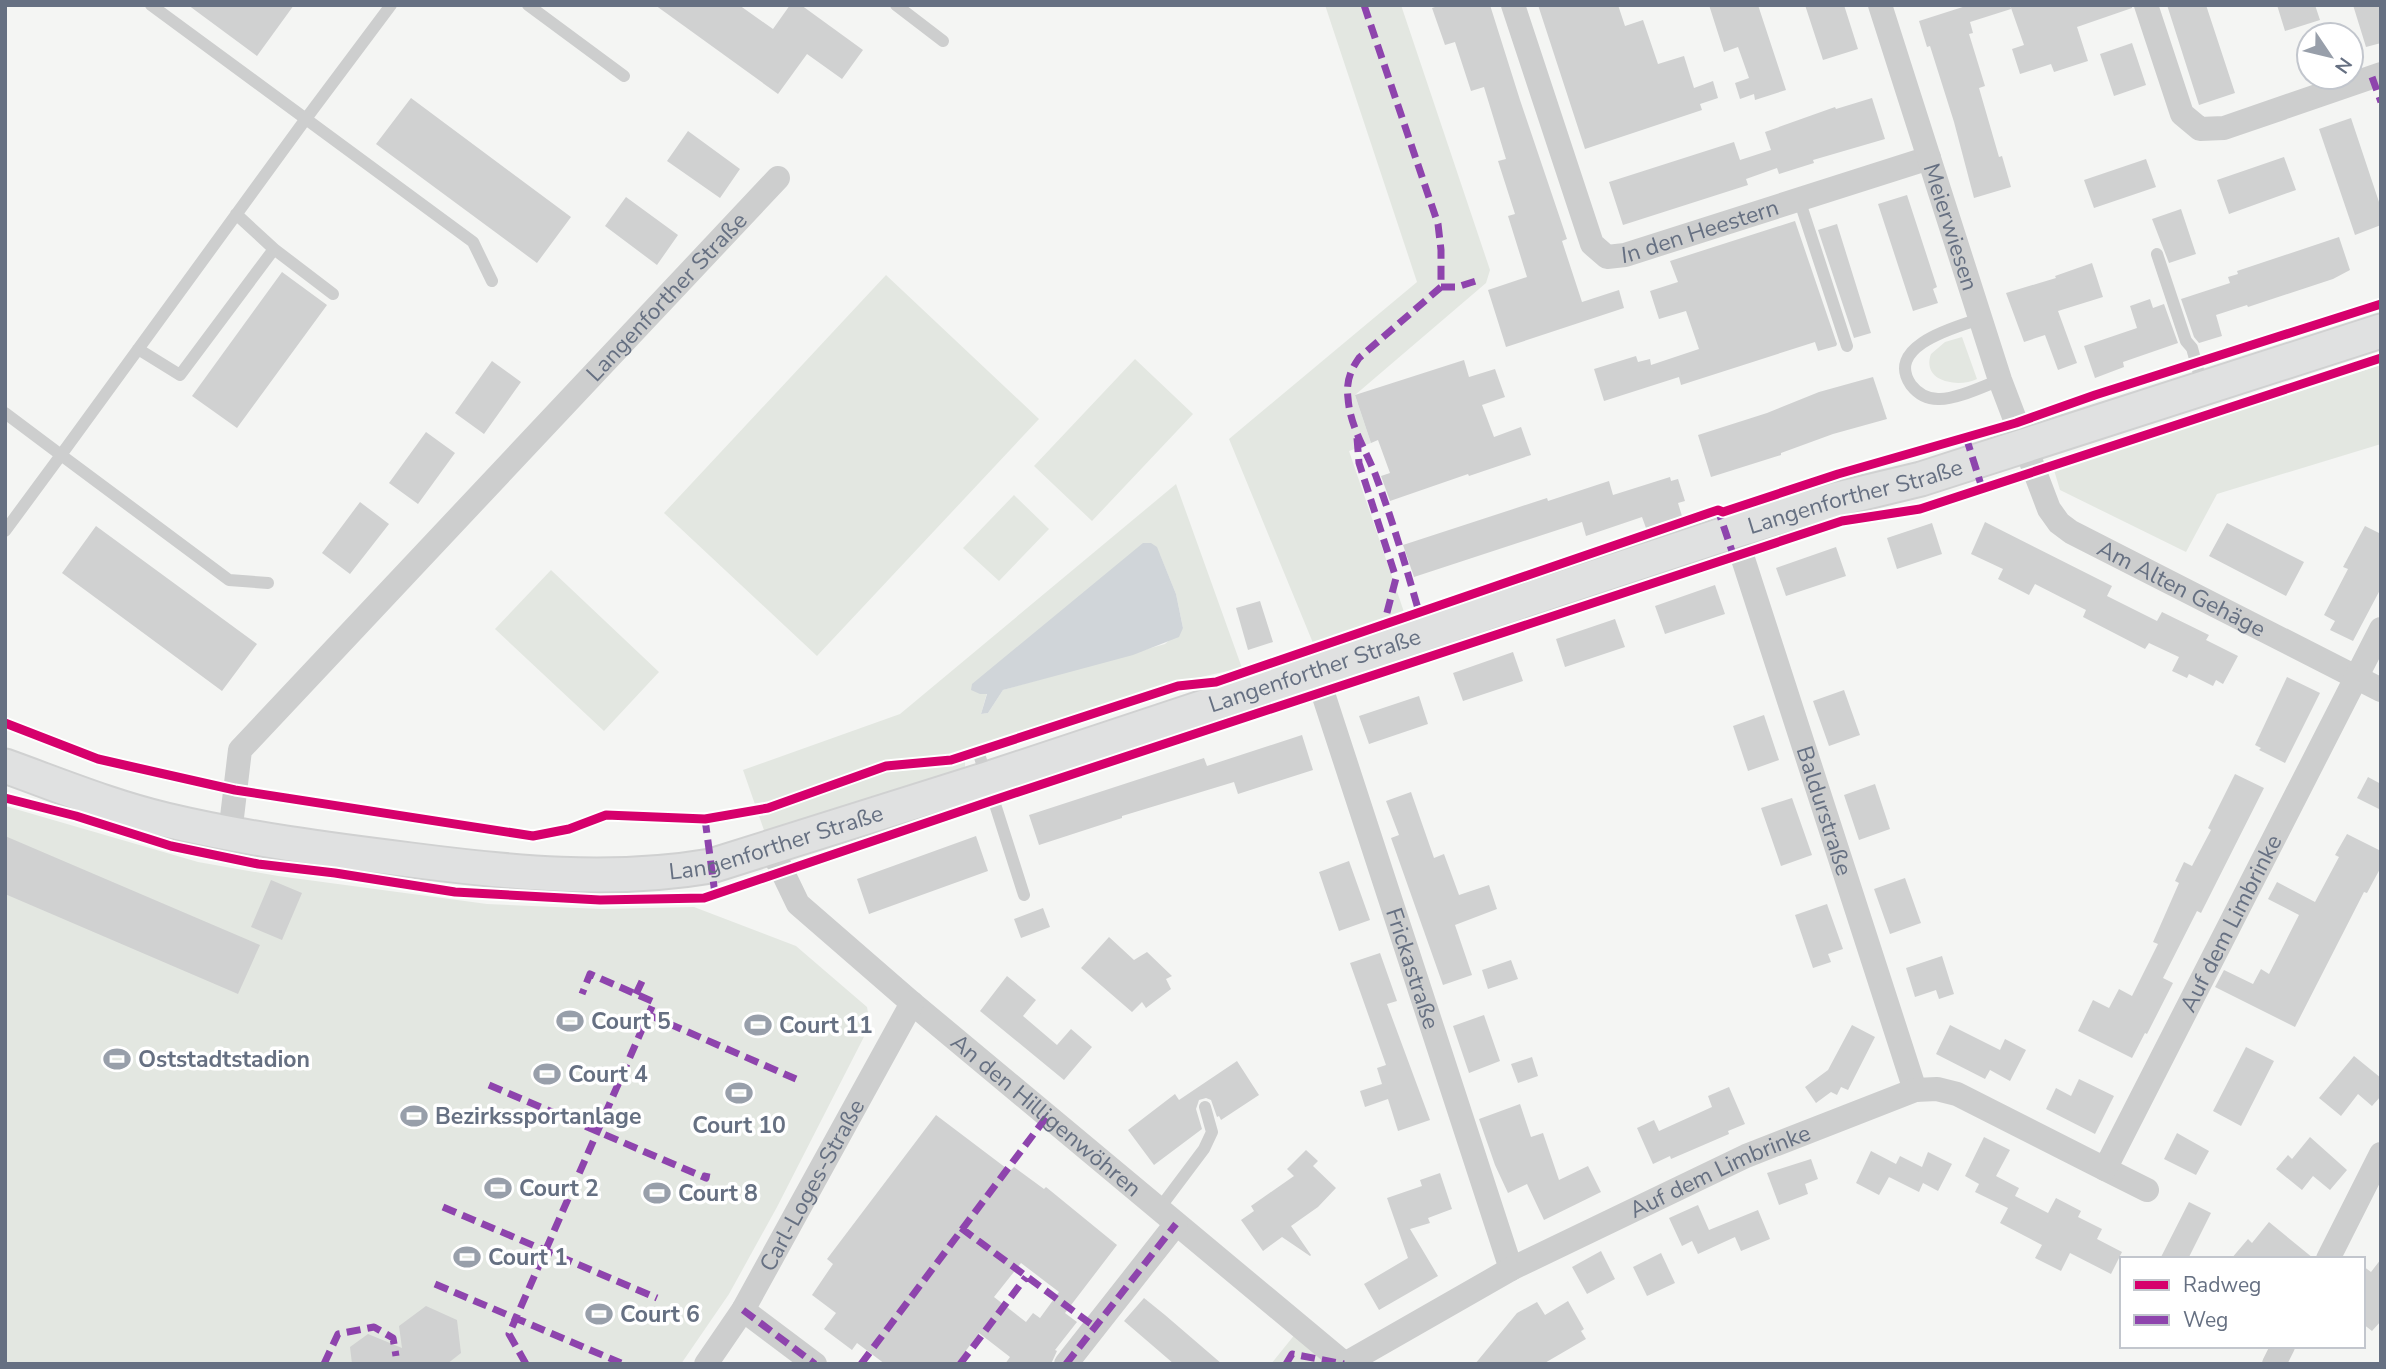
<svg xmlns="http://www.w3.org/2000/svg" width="2386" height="1369" font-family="'Nunito Sans',sans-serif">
  <rect width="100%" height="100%" fill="#f4f5f3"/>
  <path fill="#e3e7e1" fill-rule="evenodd" d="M1325,5H1401L1490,270L1486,283L1355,395L1371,443L1349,451L1404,612L1313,643L1229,439L1417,282Z
    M886,275L1039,419L817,656L664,513Z
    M1962,337L1977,379C1958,388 1921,382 1931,354L1945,342Z
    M1135,359L1193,414L1092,521L1034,466Z
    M2381,365V444L2217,494L2186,552L2060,490L2054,470Z
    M1176,484L1242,668L1182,681L965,752V769L766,836L743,770L900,714ZM1160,555L1176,594L1183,628L1165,644L1003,690L988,713L981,714L987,693Z
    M1014,495L1049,529L999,581L963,548Z
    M551,570L659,672L604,731L495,629Z
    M5,806L198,862L278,876L487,904L602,909L694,907L796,946L867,1007L870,1025L777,1207L729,1294L681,1364H5Z
    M1296,1333L1332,1364H1271Z"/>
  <path fill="#d0d5d9" d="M1143,543H1151L1157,547L1176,594L1183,628L1179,637L1133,655L1003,690L988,713L981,714L987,694H980L971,690L972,684Z"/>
  <path fill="#d0d1d1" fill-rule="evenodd" d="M188,5H294L257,56Z
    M655,5H739L773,29L790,5H801L863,50L842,79L807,54L778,94Z
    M1441,5H1490L1520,100L1567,239L1562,241L1582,302L1619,290L1624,308L1506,347L1488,290L1527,277L1508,216L1515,214L1498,161L1506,159L1484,87L1471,91L1455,42L1445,45L1432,8Z
    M1538,5H1618L1625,26L1643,20L1658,64L1684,56L1694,88L1713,81L1718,98L1700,104L1702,110L1585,149Z
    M1709,5H1758L1786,90L1755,100L1754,94L1740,99L1735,83L1749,78L1738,47L1724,52Z
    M1805,5H1844L1858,49L1823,60Z
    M1969,5H2010L2011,9L1970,22L1973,33L1969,34L1985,86L1979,88L1999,157L2002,156L2011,187L1974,198L1954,122L1930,46L1927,47L1919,21Z
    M2010,5H2132V8L2077,27L2088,61L2054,72L2051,64L2020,74L2012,49L2024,45Z
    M2167,5H2206L2235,93L2199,105Z
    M2277,5H2315L2320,20L2285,31Z
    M2353,5H2381V43L2366,47Z
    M2132,43L2146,85L2114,96L2100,54Z
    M411,98L571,217L537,263L376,144Z
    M1872,98L1885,139L1813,160L1814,163L1779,174L1777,168L1746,179L1748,185L1623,225L1609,182L1734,142L1740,160L1771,150L1765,132L1835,107L1836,109Z
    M2351,118L2381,208V225L2355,235L2319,129Z
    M688,131L740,169L720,198L667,161Z
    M2284,157L2296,190L2229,214L2217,180Z
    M2146,159L2156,187L2094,208L2084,180Z
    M1907,195L1937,287L1933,289L1938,303L1913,311L1878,204Z
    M626,197L678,235L657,265L605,226Z
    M2181,209L2196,254L2169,263L2152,219Z
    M1795,221L1837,344L1836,346L1818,351L1815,342L1681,385L1679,377L1604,401L1594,369L1636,356L1638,362L1650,359L1651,365L1699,349L1686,311L1659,319L1650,291L1678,282L1670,261Z
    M1837,224L1871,333L1854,338L1818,230Z
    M2339,237L2350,270L2333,279L2248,307L2247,305L2216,315L2222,336L2199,343L2194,337L2181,299L2230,283L2228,277L2238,274L2237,271Z
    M2092,263L2103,297L2058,311L2077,363L2058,370L2045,335L2024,342L2006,293L2056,278L2055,276Z
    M282,272L327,305L237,428L192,396Z
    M2150,299L2153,308L2164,304L2178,343L2123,362L2124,367L2095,378L2084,346L2137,328L2130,306Z
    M1464,360L1469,377L1495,369L1505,397L1482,405L1494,437L1521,427L1531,455L1469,476L1468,474L1390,501L1381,476L1390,473L1378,440L1371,443L1355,395Z
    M492,361L521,382L484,434L455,413Z
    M1873,377L1887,419L1833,434L1781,453V455L1711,477L1698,435L1767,413L1819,392Z
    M426,432L455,453L418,504L389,483Z
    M1670,477L1671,481L1678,479L1685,501L1678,503L1682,516L1646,528L1642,517L1586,536L1582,522L1414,577L1403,545L1547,498L1548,501L1609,481L1613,495Z
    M360,502L389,524L350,574L322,553Z
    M1985,522L2112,586L2107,596L2157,621L2162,612L2209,635L2206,640L2238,656L2223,684L2216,680L2213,686L2189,674L2187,678L2172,671L2179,657L2149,643L2145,649L2083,617L2086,610L2035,584L2029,595L1998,579L2003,569L1971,554Z
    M1932,523L1942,554L1897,569L1887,538Z
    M2227,523L2304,562L2286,596L2209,556Z
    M96,526L257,644L222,691L62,573Z
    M2365,526L2381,534V588L2353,641L2330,630L2335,621L2324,615L2348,569L2343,567Z
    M1836,547L1846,576L1786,596L1776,568Z
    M1715,585L1725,614L1665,634L1655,606Z
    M1260,601L1273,642L1248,650L1236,608Z
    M1615,619L1625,647L1565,667L1556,639Z
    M1513,652L1523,681L1463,701L1453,673Z
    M2287,677L2320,693L2285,763L2259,750L2261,748L2255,745Z
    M1844,690L1860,735L1829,746L1813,701Z
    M1419,696L1428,724L1369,744L1359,716Z
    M1764,715L1779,760L1748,771L1733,726Z
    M1302,735L1313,770L1238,794L1234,782L1122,816V818L1039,845L1029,815L1204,758L1207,766Z
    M2235,774L2264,788L2201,913L2197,911L2163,978L2173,983L2147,1034L2145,1033L2132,1058L2078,1031L2093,1000L2109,1008L2119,989L2132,996L2158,944L2153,942L2179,883L2175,881L2184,862L2192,866L2211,830L2208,828Z
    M2368,777L2381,784V810L2357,798Z
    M1875,784L1890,829L1859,840L1844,795Z
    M1411,792L1434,858L1444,854L1459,895L1489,885L1497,909L1455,925L1472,975L1443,985L1391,838L1399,835L1386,801Z
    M1792,798L1812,855L1781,866L1761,808Z
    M2347,834L2381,851V867L2367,893L2364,892L2295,1027L2215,987L2224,970L2253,984L2261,969L2269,974L2299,915L2268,899L2277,882L2315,902L2339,857L2335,855Z
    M5,836L260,945L238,994L5,894Z
    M976,836L988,871L869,914L857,879Z
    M1349,861L1370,920L1339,931L1319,872Z
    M1905,878L1921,923L1890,934L1874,889Z
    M271,880L302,893L282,940L251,927Z
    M1827,904L1843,949L1828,954L1831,962L1813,968L1795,915Z
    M1043,908L1050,927L1021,938L1014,919Z
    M1109,937L1134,960L1147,952L1172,976L1166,979L1171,989L1146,1008L1142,1002L1132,1012L1081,968Z
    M1380,953L1397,1001L1387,1004L1430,1120L1398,1131L1388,1099L1365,1107L1360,1091L1382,1084L1377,1068L1386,1065L1350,963Z
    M1942,956L1954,994L1939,999L1936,990L1915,997L1906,968Z
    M1511,960L1518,979L1488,989L1482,970Z
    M1007,976L1036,1000L1023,1016L1057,1045L1071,1029L1092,1047L1064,1080L980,1011Z
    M1484,1015L1500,1061L1469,1073L1453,1026Z
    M1852,1025L1875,1037L1848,1090L1841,1087L1837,1095L1831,1092L1816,1103L1805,1087L1828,1070Z
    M1950,1025L2000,1050L2005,1039L2026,1050L2010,1081L1990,1070L1985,1079L1936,1054Z
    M2246,1047L2274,1061L2241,1126L2213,1111Z
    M2354,1056L2381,1078V1096L2372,1106L2358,1094L2341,1116L2319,1098Z
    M1532,1057L1538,1076L1518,1083L1511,1064Z
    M1237,1061L1259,1095L1221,1120L1219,1116L1217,1117L1211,1100L1206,1098L1199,1100L1196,1109L1202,1129L1154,1165L1128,1130L1175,1094L1179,1100Z
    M2079,1079L2114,1096L2095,1134L2046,1109L2056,1088L2071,1096Z
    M1729,1087L1745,1124L1728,1131L1729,1134L1671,1159L1670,1156L1653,1164L1637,1128L1654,1120L1659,1131L1712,1107L1708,1096Z
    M1520,1104L1531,1137L1543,1133L1559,1180L1588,1166L1601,1192L1544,1220L1527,1184L1508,1193L1495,1165L1479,1119Z
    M936,1115L1010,1171L1014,1167L1044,1189L1046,1187L1117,1245L1065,1313L1077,1322L1055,1350L1057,1351L1051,1364H1005L1010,1357L979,1333L956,1364H885L857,1343L852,1350L824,1329L836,1313L812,1295L833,1264L827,1259ZM1021,1263L1059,1292L1040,1318L1033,1313L1026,1322L994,1297Z
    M2177,1133L2209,1151L2196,1175L2164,1159Z
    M1984,1137L2010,1150L1996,1176L2019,1188L2015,1196L2048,1213L2056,1198L2081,1211L2078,1217L2102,1229L2097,1239L2122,1252L2111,1274L2070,1253L2061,1271L2035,1258L2042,1245L2000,1223L2008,1208L1975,1192L1979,1184L1965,1176Z
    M2310,1137L2347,1170L2330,1190L2313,1176L2302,1190L2276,1169L2288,1155L2292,1159Z
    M1306,1150L1318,1161L1313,1166L1336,1188L1318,1207L1291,1226L1311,1255L1310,1256L1282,1237L1263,1251L1241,1220L1254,1211L1251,1206L1294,1176L1287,1169Z
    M1871,1151L1896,1164L1900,1156L1922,1167L1928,1152L1952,1164L1938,1191L1923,1183L1919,1192L1889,1177L1894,1168L1879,1195L1856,1183Z
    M1811,1159L1818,1179L1805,1184L1808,1194L1779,1205L1767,1173Z
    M1440,1173L1452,1209L1428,1218L1430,1223L1410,1229L1438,1276L1379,1310L1364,1284L1408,1258L1387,1198L1422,1186L1420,1180Z
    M2189,1202L2211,1213L2188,1259H2160Z
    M1698,1205L1709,1230L1758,1210L1770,1239L1741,1251L1735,1237L1698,1254L1692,1241L1682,1246L1669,1218Z
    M2269,1222L2313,1258V1259H2231L2248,1239L2252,1243Z
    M1601,1251L1615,1279L1587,1294L1572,1267Z
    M1661,1253L1675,1283L1647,1296L1633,1267Z
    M2381,1259V1321L2372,1331L2363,1324V1266L2371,1272Z
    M1144,1298L1165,1315L1222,1364H1174L1124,1321Z
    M1568,1301L1584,1329L1581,1331L1586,1339L1543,1364H1475L1517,1313L1537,1302L1545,1315Z
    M426,1306L457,1320L461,1353L447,1364H352L350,1347L368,1334L402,1348L399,1326Z"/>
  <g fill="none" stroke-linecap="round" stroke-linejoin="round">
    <defs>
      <g id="secondary">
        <path id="s9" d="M5,766C58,785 111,807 166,820C246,839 329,850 411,860C511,873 611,883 711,866L987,779L1734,531L1838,499L1921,479L2381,331"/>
      </g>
    </defs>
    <use href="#secondary" stroke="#d0d1d1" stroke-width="37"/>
    <path stroke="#cdcece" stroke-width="12" d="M151,5L473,242L492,281
      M528,5L624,76
      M896,5L943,41
      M1799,199L1847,346
      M274,249L333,294
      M2157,254L2186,341L2192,348L2203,388
      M1980,319C1956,327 1884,346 1911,385C1918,394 1927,399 1938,399C1955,400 1984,386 2000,380
      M138,349L180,375L274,249L236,214
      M5,413L61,455L305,120L391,5
      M5,531L61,455L229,580L268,583
      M978,751L1024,895
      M1159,1209L1204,1149L1212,1132L1205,1107"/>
    <g stroke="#cdcece" stroke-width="24">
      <path id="s1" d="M1513,5L1592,244L1607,257L1625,255L1929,158"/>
      <path id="s2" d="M1880,5L2000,380L2049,509L2059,523L2071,532L2381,690"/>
      <path d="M2146,5L2182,114L2200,129L2224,128L2381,74"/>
      <path id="s3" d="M1734,531L1915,1090"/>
      <path id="s4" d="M1315,669L1511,1269"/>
      <path id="s5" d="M230,834L240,750L778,178"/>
      <path id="s6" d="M771,848L798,904L912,1003L1345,1364"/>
      <path d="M2105,1169L2147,1190"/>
      <path d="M2328,1259L2381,1154"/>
      <path d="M743,1310L815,1364"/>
      <path id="s7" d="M706,1364L743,1310L912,1003"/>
      <path d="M1066,1364L1176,1224"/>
      <path id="s8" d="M1345,1364L1511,1269L1746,1156L1915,1090L1937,1089L1957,1094L2105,1169L2381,629"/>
      <path d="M2274,1364L2283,1346"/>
    </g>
    <use href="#secondary" stroke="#e0e1e1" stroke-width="33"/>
    <path stroke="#8e44ad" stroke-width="7" stroke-dasharray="14 7" stroke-linecap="butt" d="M1364,5L1438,224L1441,250V287L1359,358C1350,371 1346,382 1348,398C1350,428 1367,451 1377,479C1393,522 1406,567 1419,612
      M2372,77L2381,102
      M1441,287H1457L1479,280
      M1966,437L1982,488
      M1357,438L1359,463L1396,578L1384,624
      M1714,511L1718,510L1734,557
      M705,819L715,894
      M636,994L645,975
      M649,1015L796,1079
      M489,1085L706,1178L707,1173
      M443,1207L657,1298
      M961,1228L1095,1327
      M435,1284L621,1363
      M743,1310L815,1364
      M324,1364L338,1334L374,1327L393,1338L396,1356
      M526,1364L509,1334L654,1002L590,974L582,994
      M861,1364L1048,1115
      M960,1364L1026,1277
      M1066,1364L1176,1224
      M1286,1364L1292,1354L1344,1364"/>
    <defs>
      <path id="cycleway" d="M5,723L98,759L235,790L533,836L569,829L606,815L705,819L768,808L886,766L951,760L1178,686L1216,682L1709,513L1718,510L1723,512L1838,474L2016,423L2095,395L2381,304
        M5,798L76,816L171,846L258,864L335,873L455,892L600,900L704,898L994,800L1842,521L1920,509L2381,358"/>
    </defs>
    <use href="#cycleway" stroke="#fff" stroke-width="13"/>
    <use href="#cycleway" stroke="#d6006c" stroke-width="9"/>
  </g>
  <defs>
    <symbol id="stadium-bare" viewBox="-9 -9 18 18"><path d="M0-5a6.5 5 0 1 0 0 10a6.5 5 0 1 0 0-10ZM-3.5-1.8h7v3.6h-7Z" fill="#989faa" stroke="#fff" stroke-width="2.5" paint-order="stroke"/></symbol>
  </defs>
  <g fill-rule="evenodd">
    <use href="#stadium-bare" x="551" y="1002" width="38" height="38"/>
    <use href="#stadium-bare" x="739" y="1006" width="38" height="38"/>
    <use href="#stadium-bare" x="98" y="1040" width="38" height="38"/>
    <use href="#stadium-bare" x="528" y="1055" width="38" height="38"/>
    <use href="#stadium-bare" x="720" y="1074" width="38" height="38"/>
    <use href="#stadium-bare" x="395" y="1097" width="38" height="38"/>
    <use href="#stadium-bare" x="479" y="1169" width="38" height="38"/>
    <use href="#stadium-bare" x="638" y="1174" width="38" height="38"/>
    <use href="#stadium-bare" x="448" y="1238" width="38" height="38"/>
    <use href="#stadium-bare" x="580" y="1295" width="38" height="38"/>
  </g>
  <g text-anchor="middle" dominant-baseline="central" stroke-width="7" stroke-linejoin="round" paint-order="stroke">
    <g font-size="23" fill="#667082" stroke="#fff">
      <text stroke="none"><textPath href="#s2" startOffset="233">Meierwiesen</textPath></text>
      <text stroke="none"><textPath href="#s1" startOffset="368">In den Heestern</textPath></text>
      <text stroke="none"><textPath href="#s5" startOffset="707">Langenforther Straße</textPath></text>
      <text stroke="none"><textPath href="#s9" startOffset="1922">Langenforther Straße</textPath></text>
      <text stroke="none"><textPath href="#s2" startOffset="688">Am Alten Gehäge</textPath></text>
      <text stroke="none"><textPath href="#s9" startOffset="1354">Langenforther Straße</textPath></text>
      <text stroke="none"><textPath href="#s3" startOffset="294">Baldurstraße</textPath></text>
      <text stroke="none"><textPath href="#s9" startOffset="788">Langenforther Straße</textPath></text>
      <text stroke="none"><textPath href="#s8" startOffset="1118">Auf dem Limbrinke</textPath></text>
      <text stroke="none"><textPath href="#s4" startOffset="315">Frickastraße</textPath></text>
      <text stroke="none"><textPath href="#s6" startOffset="388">An den Hilligenwöhren</textPath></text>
      <text stroke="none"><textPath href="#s8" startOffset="422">Auf dem Limbrinke</textPath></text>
      <text stroke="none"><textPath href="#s7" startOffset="208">Carl-Loges-Straße</textPath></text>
    </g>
    <g font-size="23" font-weight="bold" fill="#667082" stroke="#fff" text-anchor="start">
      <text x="591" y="1021">Court 5</text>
      <text x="779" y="1025">Court 11</text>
      <text x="138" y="1059">Oststadtstadion</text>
      <text x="568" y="1074">Court 4</text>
      <text x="435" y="1116">Bezirkssportanlage</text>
      <text x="739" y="1125" text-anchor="middle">Court 10</text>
      <text x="519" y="1188">Court 2</text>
      <text x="678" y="1193">Court 8</text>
      <text x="488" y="1257">Court 1</text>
      <text x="620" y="1314">Court 6</text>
    </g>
  </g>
  <rect width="2386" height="1369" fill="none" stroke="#667082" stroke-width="14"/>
  <rect x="2120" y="1257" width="245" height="91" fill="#ffffff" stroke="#c2c6cd" stroke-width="2"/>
  <rect x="2134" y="1280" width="35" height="10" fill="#d6006c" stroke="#c2c6cd" stroke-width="2"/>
  <text x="2183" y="1292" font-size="21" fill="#667082">Radweg</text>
  <rect x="2134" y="1315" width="35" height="10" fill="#8e44ad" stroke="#c2c6cd" stroke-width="2"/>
  <text x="2183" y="1327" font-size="21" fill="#667082">Weg</text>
  <g transform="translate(2330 56) rotate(125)"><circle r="33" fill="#ffffff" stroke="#c2c6cd" stroke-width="2"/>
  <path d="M0-5L12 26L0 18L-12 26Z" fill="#989faa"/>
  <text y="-10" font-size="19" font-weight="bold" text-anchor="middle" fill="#667082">N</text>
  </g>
</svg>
